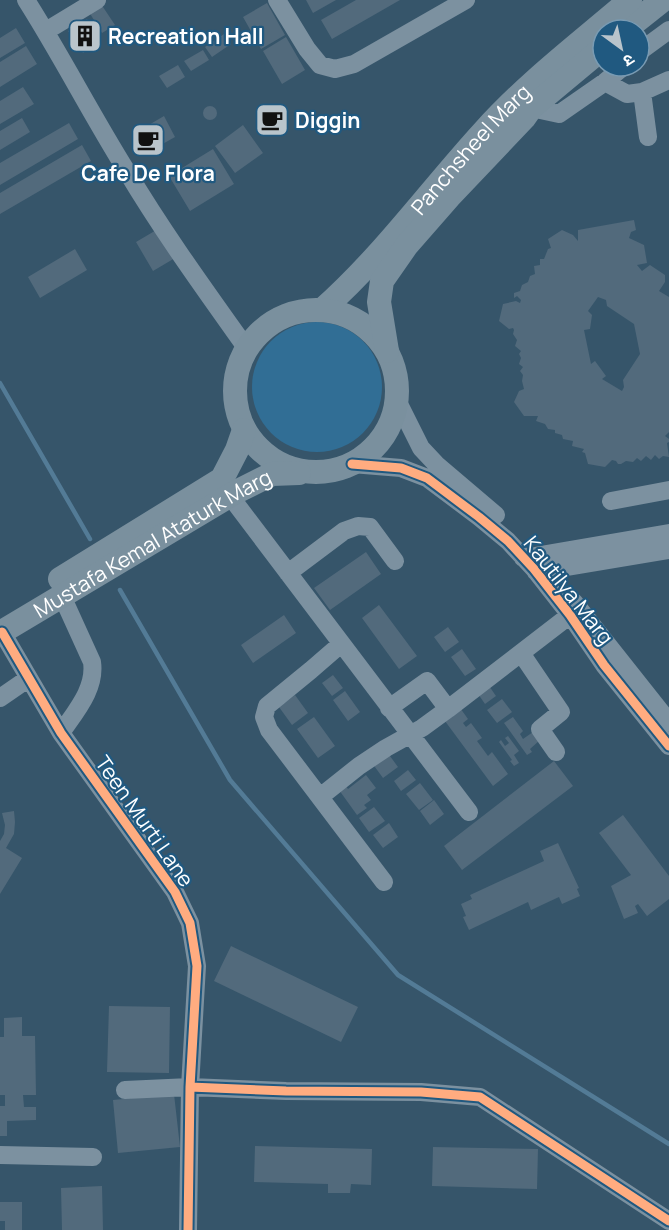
<svg xmlns="http://www.w3.org/2000/svg" width="669" height="1230" font-family="Manrope,'Noto Sans Devanagari',sans-serif">
  <rect width="100%" height="100%" fill="#36556a"/>
  <path fill="#316e95" d="M252 387a65 65 0 1 1 130 0a65 65 0 1 1-130 0Z"/>
  <g fill="none" stroke-linecap="round" stroke-linejoin="round">
    <path stroke="#537b96" stroke-width="4.5" d="M0,383L90,539
      M120,590L230,780L398,975L669,1144"/>
  </g>
  <path fill="#526a7c" fill-rule="evenodd" d="M306,0H336L313,13Z
    M356,0H400L332,39L321,20Z
    M267,3L285,35L261,49L243,17Z
    M101,4L115,25L102,33L89,12Z
    M87,19L101,42L83,53L68,31Z
    M16,28L25,43L0,58V38Z
    M224,34L231,44L212,57L205,47Z
    M286,37L305,70L282,84L263,51Z
    M26,46L37,64L0,87V62Z
    M203,50L209,60L191,71L184,61Z
    M178,65L185,77L167,88L159,76Z
    M23,87L34,104L0,124V101Z
    M203 113a7 7 0 1 1 14 0a7 7 0 1 1-14 0Z
    M164,116L175,137L159,146L147,126Z
    M22,118L30,132L0,150V131Z
    M69,123L78,139L0,185V163Z
    M243,125L263,153L235,173L215,146Z
    M82,145L91,161L0,214V193Z
    M213,149L234,184L190,211L169,176Z
    M634,220L636,230L631,232L629,238L644,245L647,263L637,265L642,271L650,265L665,275V282L659,291L669,297V432L665,436L669,439V442L667,443L669,457L663,456L659,459L655,455L651,460L646,456L641,461L637,458L633,462L626,461L621,464H618L616,461L612,460L605,467L588,464L585,453L582,452L584,449L572,446L573,441L563,439L562,435L555,433V430L548,429L545,424L536,421L538,416H524L514,402L519,391L524,389L522,381L523,375L520,371L523,367L519,364L521,358L519,354L521,351L515,346L517,340L513,334L514,330L513,328L509,329L499,321L503,304L516,301L520,303L521,300L517,296L514,298V293L520,291L522,285L528,282L530,276L535,274L534,266L540,265V259H544L548,249L551,248L548,239L562,230L573,235L578,241V230ZM598,297L606,300L607,306L634,324L640,354L623,380L624,387L622,391L602,379L606,376L595,361L591,364L584,330L590,329L592,315L588,311Z
    M158,229L175,258L153,271L136,242Z
    M75,249L87,270L40,298L28,277Z
    M366,552L381,574L330,610L314,588Z
    M379,605L417,656L399,669L362,618Z
    M284,615L296,633L253,663L241,645Z
    M448,627L459,642L445,652L434,637Z
    M462,649L476,669L465,676L451,657Z
    M333,675L343,688L332,696L322,683Z
    M487,683L496,696L485,704L476,691Z
    M345,691L360,712L348,721L333,700Z
    M295,695L308,713L292,725L279,707Z
    M502,699L512,712L497,723L487,710Z
    M458,705L468,719L463,723L466,727L471,723L482,738L477,741L488,756L492,752L508,774L493,786L442,717Z
    M314,717L335,746L318,758L297,729Z
    M513,717L523,731L520,734L523,739L533,732L540,740L530,749L532,752L527,755L504,723Z
    M508,736L519,751L514,755L519,763L514,766L510,761L512,760L499,742L501,740L505,746L509,743L505,738Z
    M387,752L398,767L383,778L372,763Z
    M554,761L573,786L462,870L444,846Z
    M408,770L416,780L401,791L394,781Z
    M366,775L376,788L367,795L371,800L364,805L367,808L357,815L339,790L345,785L348,789Z
    M420,783L433,800L419,810L406,794Z
    M434,800L444,814L430,825L420,811Z
    M374,807L385,821L369,832L359,818Z
    M14,811L15,822L14,834L6,848L22,858L0,894V841L4,834L5,825L2,813Z
    M623,815L669,876V899L647,916L638,904L635,906L638,913L624,919L611,886L631,875L599,833Z
    M389,823L398,837L383,848L373,835Z
    M558,843L579,888L577,889L580,896L562,904L559,897L531,910L528,902L469,930L463,917L466,916L461,904L472,899L470,895L544,861L540,851Z
    M231,946L358,1007L341,1042L214,981Z
    M109,1006L170,1007L169,1073L107,1072Z
    M22,1017V1036H35L36,1095H23L24,1107H36V1120L7,1121V1136H0V1106H5V1095H0V1037H4V1018Z
    M174,1094L180,1147L118,1153L113,1100Z
    M255,1146L372,1149L371,1185L351,1184L350,1193H328V1184L254,1182Z
    M433,1147L538,1149L537,1189L432,1186Z
    M102,1186L103,1230H62L61,1188Z
    M0,1202H22V1230H5V1221H0Z"/>
  <g fill="none" stroke-linecap="round" stroke-linejoin="round">
    <path stroke="#7c91a0" stroke-width="18" d="M26,0C61,55 91,114 126,170C163,232 205,290 247,349
      M277,0L307,49L320,65L335,69L354,64L466,0
      M46,31L97,0
      M639,52L669,30
      M605,82L627,94L642,92L669,80
      M642,92L648,137
      M531,108L559,114L605,82L624,66
      M397,400L421,448L436,464L496,515
      M352,464L401,468L427,478L479,517L508,541L534,569L570,615L604,665L669,746
      M230,496L469,812
      M611,501L669,490
      M523,558L669,533
      M536,572L669,550
      M288,573L344,531L358,526L370,527L395,561
      M574,602L669,722
      M2,632L61,733L175,892L190,923L197,966L190,1087L188,1230
      M341,644L311,670L267,706L264,717L269,730L384,882
      M521,653L561,712L540,729L556,752
      M0,698L29,678
      M389,708L427,681L448,709
      M61,733C75,712 96,689 92,662L62,596
      M320,797L359,766L386,748L422,728L448,709L578,609
      M125,1090L190,1087L286,1091L421,1092L480,1097L669,1221
      M0,1155L93,1157"/>
    <g stroke="#7a909e" stroke-width="24">
      <path d="M625,30L663,0"/>
      <path id="s1" d="M322,310C383,256 430,190 484,131C528,82 580,43 630,0"/>
      <circle cx="316" cy="391" r="81"/>
      <path d="M387,351L379,302L382,281L407,245L449,197L524,118L531,108L603,48"/>
      <path d="M60,579L222,479L237,450L244,430"/>
      <path id="s2" d="M0,633L236,492L272,474L299,473"/>
    </g>
    <defs>
      <path id="cycleway" d="M352,464L401,468L427,478L479,517L508,541L534,569L570,615L604,665L669,746
        M2,632L61,733L175,892L190,923L197,966L190,1087L188,1230
        M190,1087L286,1091L421,1092L480,1097L669,1221"/>
    </defs>
    <use href="#cycleway" stroke="#205980" stroke-width="13"/>
    <use href="#cycleway" stroke="#ffac80" stroke-width="9"/>
  </g>
  <defs>
    <symbol id="building-square" viewBox="-11 -11 22 22"><rect x="-9" y="-9" width="18" height="18" rx="4" fill="#b9c4cb" stroke="#205980"/><path d="M-4-6H4V6H1V3H-1V6H-4ZM-2.5-4.3h1.7v1.8h-1.7ZM.8-4.3h1.7v1.8H.8ZM-2.5-1h1.7V.8h-1.7ZM.8-1h1.7V.8H.8Z" fill="#111"/></symbol>
    <symbol id="cafe-square" viewBox="-11 -11 22 22"><rect x="-9" y="-9" width="18" height="18" rx="4" fill="#b9c4cb" stroke="#205980"/><path d="M-5.5-4.5H6V0H3Q3 3.5 0 3.5H-2.5Q-5.5 3.5-5.5 0ZM3-3.2v2h1.7v-2ZM-6 4.5H4V6H-6Z" fill="#111"/></symbol>
  </defs>
  <g fill-rule="evenodd">
    <use href="#building-square" x="66" y="17" width="38" height="38"/>
    <use href="#cafe-square" x="253" y="101" width="38" height="38"/>
    <use href="#cafe-square" x="129" y="121" width="38" height="38"/>
  </g>
  <g text-anchor="middle" dominant-baseline="central" stroke-width="4.5" stroke-linejoin="round" paint-order="stroke">
    <g font-size="21" font-weight="bold" fill="#fff" stroke="#205980" text-anchor="start">
      <text x="108" y="36">Recreation Hall</text>
      <text x="295" y="120">Diggin</text>
      <text x="148" y="173" text-anchor="middle">Cafe De Flora</text>
    </g>
    <g font-size="21" fill="#fff" stroke="#205980">
      <text stroke="none"><textPath href="#s1" startOffset="219">Panchsheel Marg</textPath></text>
      <text stroke="none"><textPath href="#s2" startOffset="177">Mustafa Kemal Ataturk Marg</textPath></text>
      <text transform="translate(569 590) rotate(52)">Kautilya Marg</text>
      <text transform="translate(145 821) rotate(55)">Teen Murti Lane</text>
    </g>
  </g>
  <g transform="translate(621 48) rotate(147)"><circle r="28" fill="#205980" stroke="#799bb3" stroke-width="1.5"/>
  <path d="M0-4.5L10 22L0 15L-10 22Z" fill="#b9c4cb"/>
  <text y="-9" font-size="16" font-weight="bold" text-anchor="middle" fill="#ffffff">उ</text>
  </g>
</svg>
